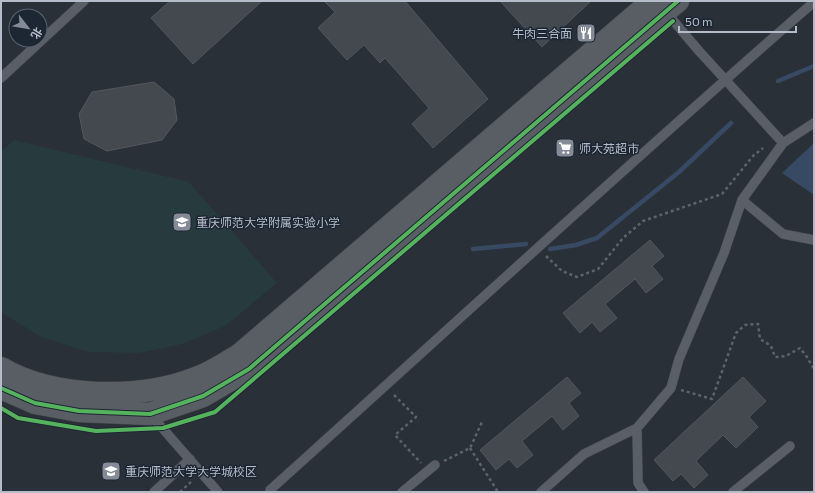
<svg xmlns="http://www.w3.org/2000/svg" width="815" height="493" font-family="Commissioner,'Noto Sans SC',sans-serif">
  <rect width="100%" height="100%" fill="#2a3038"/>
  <path fill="#273a3e" d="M14,140L189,182L277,283L225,326L182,344L139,353L89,352L41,337L1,312V152Z"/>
  <path fill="#384963" d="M814,143V195L782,173Z"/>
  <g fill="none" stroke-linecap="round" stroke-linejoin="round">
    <path stroke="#384963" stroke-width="4.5" d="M778,81L814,66
      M473,249L526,244
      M550,249L576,245L597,238L679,172L731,123"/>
  </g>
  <path fill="#444950" stroke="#52575f" d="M170,1H262L193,64L151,18Z
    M324,1H405L488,99L433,148L412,124L429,108L385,58L380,63L364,45L347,60L318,28L335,12Z
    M500,1H591L542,47Z
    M154,82L174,99L177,120L162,140L107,151L84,139L79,114L92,92Z
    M650,240L664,256L652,266L663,279L646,293L635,279L605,304L617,318L600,332L592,322L580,333L563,313Z
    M567,377L581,393L569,403L579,416L563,430L552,416L522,441L533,455L517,468L509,459L496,470L480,450Z
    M743,377L766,401L749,417L758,427L736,448L723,435L696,461L708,475L694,488L681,474L673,481L654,460Z"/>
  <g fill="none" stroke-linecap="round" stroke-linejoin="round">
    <defs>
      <path id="lane" d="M1,78L84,1
        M783,143L814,123
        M742,200L783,234L814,240
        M151,415L218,492
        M154,492L190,459
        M271,492L270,490C451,327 630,162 814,2
        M402,492L435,465
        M541,492L584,454L637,428
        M644,492L638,483L637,428L671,388L679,359L724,253L742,200L783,143L699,51L665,11
        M733,492L790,446"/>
      <path id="secondary" d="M1,368C54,399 140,400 196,378C211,373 225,363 239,355L652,1
        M1,388L35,403L79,411L150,414L203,396L249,369L678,1"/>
    </defs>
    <use href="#lane" stroke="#484c53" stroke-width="10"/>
    <use href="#secondary" stroke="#484c53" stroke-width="23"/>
    <path stroke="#5d636a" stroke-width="2.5" stroke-dasharray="3 3" stroke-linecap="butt" d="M546,256L562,271L577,277L598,269L623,238L643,221L722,194L753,156L763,148
      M681,390L712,399L736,333L745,325L758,324L760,339L771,346L775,357L786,356L800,348L807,357L814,369
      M394,395L416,417L395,435L421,463
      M470,448L498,492
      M444,461L470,448L482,422
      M180,492L192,481"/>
    <use href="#lane" stroke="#5a5e66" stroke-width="9"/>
    <use href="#secondary" stroke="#595d64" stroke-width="22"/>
    <defs>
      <path id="cycleway" d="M1,388L35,403L79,411L150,414L203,396L249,369L678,1
        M1,408L18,418L96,431L163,428L215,412L673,21"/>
    </defs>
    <use href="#cycleway" stroke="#1d2633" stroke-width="6"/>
    <use href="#cycleway" stroke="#56b35d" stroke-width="4"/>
  </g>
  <defs>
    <symbol id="restaurant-square" viewBox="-11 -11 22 22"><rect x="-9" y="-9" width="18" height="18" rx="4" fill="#848b96" stroke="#1d2633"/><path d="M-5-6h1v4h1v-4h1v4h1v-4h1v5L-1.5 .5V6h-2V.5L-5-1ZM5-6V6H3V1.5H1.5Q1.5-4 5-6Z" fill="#fff"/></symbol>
    <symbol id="supermarket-square" viewBox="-11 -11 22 22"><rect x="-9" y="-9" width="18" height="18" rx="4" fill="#848b96" stroke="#1d2633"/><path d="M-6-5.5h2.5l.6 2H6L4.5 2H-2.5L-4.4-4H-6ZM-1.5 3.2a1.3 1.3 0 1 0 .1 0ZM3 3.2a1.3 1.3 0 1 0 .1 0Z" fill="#fff"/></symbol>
    <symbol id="school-square" viewBox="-11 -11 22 22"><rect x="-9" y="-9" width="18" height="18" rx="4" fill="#848b96" stroke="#1d2633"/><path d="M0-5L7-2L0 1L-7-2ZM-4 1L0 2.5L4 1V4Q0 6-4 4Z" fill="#fff"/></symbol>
    <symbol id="university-square" viewBox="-11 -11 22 22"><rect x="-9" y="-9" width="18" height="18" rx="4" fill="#848b96" stroke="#1d2633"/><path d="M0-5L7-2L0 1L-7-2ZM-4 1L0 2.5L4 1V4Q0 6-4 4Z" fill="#fff"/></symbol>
  </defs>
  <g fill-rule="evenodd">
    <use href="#restaurant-square" x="575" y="22" width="22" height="22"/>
    <use href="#supermarket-square" x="554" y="137" width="22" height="22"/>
    <use href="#school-square" x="171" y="211" width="22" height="22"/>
    <use href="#university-square" x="100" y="460" width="22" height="22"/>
  </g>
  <g text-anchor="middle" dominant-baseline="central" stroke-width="3" stroke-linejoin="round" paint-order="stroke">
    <g font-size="12" fill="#b4bcc9" stroke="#1d2633" text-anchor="start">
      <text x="572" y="33" text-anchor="end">牛肉三合面</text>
      <text x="579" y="148">师大苑超市</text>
      <text x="196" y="222">重庆师范大学附属实验小学</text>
      <text x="125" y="471">重庆师范大学大学城校区</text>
    </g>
  </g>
  <rect width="815" height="493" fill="none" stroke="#b4bcc9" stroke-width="4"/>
  <g transform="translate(28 28) rotate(121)"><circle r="19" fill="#1d2633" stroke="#59626f"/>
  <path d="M0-3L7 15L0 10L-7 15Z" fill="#848b96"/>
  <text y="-6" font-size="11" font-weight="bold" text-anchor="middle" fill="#b4bcc9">北</text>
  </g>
  <path d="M679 26v6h117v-6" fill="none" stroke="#b4bcc9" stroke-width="2"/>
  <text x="685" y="26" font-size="12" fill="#b4bcc9" stroke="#1d2633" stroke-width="3" paint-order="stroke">50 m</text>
</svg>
